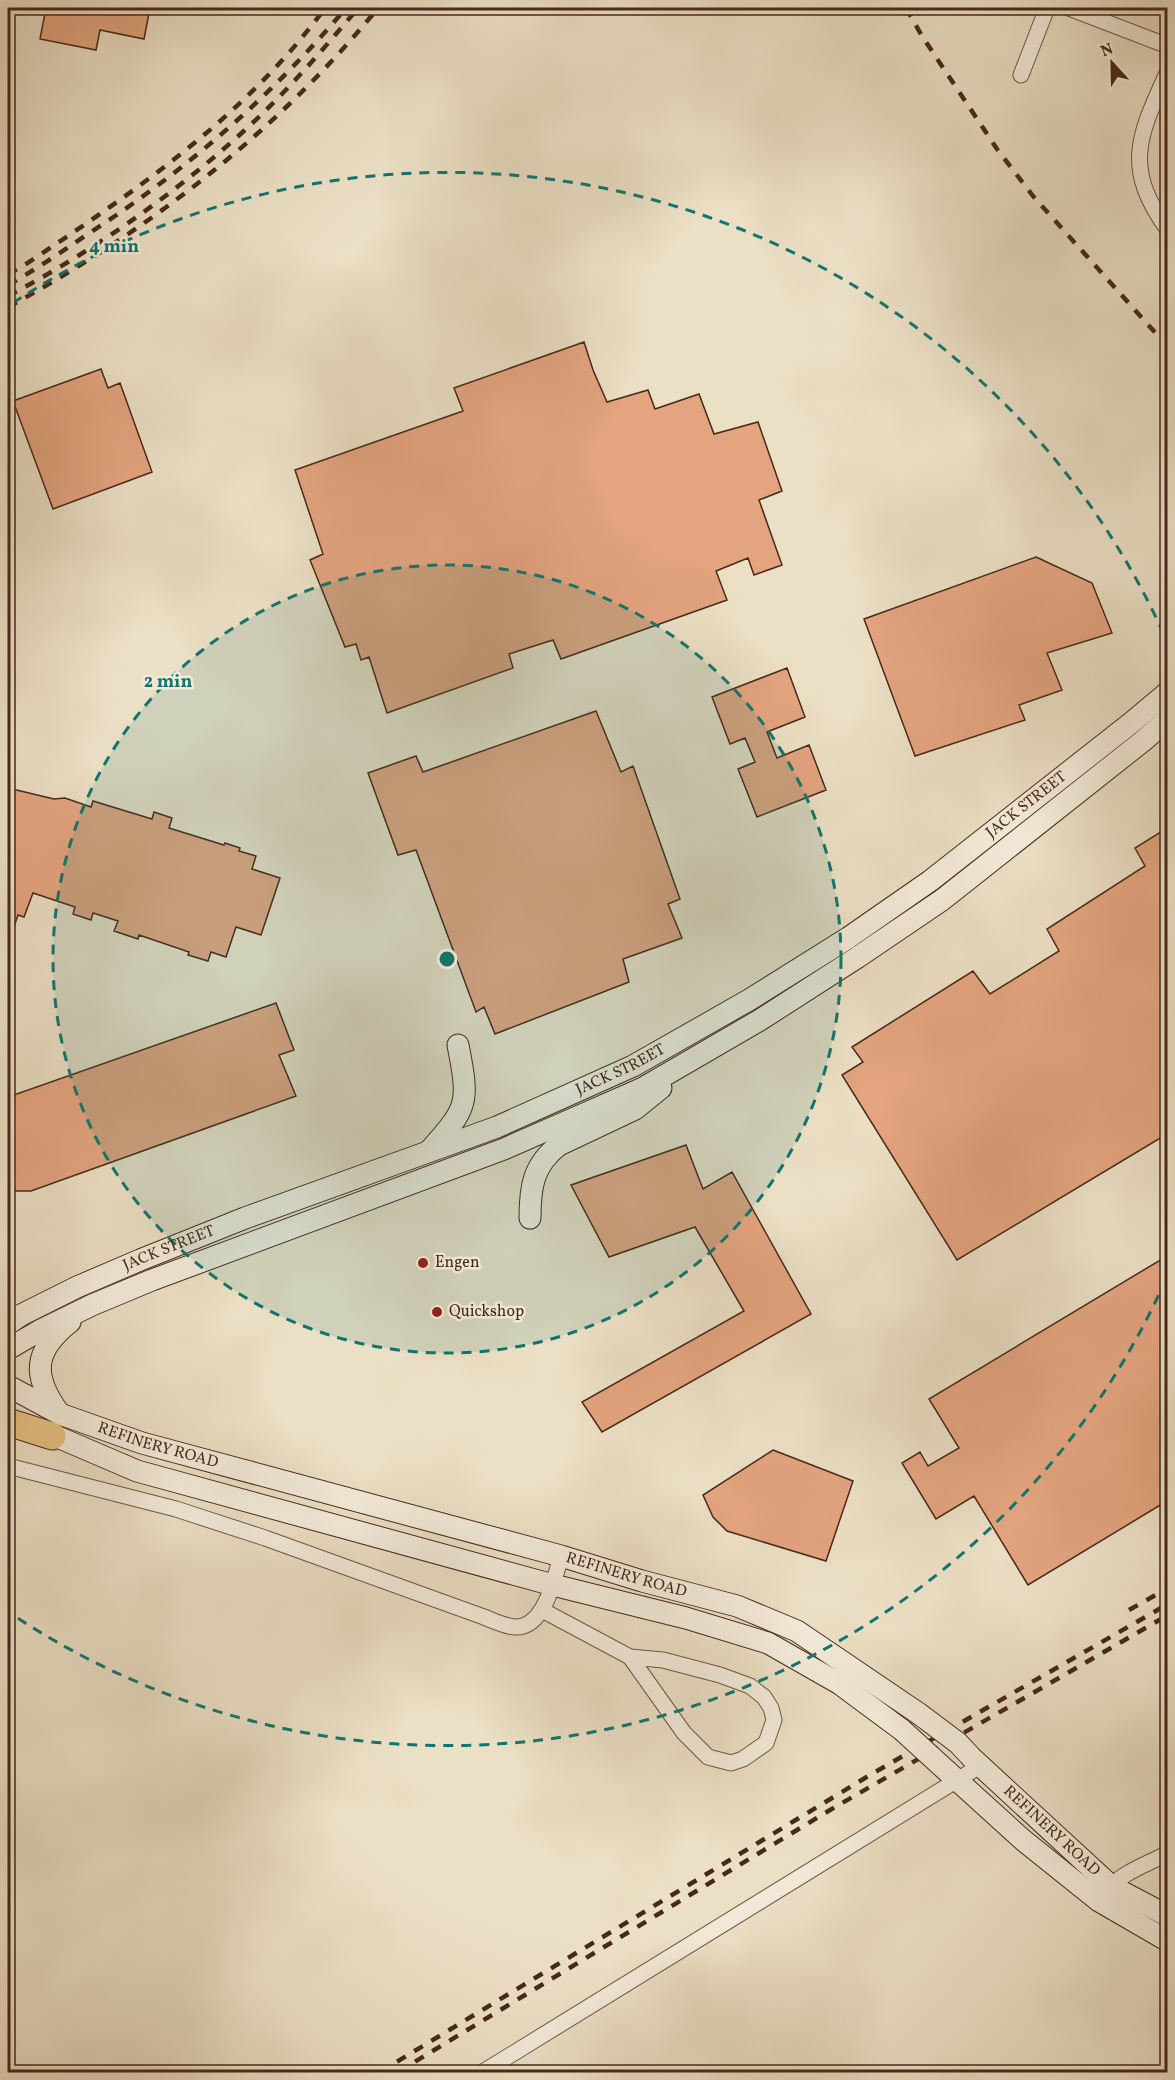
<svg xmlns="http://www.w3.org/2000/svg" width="1175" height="2080" font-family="Vollkorn,serif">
  <rect width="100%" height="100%" fill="#ebdfc5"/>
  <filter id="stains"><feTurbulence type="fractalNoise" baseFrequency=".00333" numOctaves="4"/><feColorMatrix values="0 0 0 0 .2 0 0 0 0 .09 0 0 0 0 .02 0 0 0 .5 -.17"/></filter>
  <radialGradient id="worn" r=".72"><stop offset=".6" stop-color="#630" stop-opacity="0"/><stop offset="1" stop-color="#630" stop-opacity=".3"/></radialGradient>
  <path fill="#e3a47f" stroke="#472919" stroke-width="1.5" d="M46,8H150L144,39L100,30L96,50L40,39Z
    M584,342L593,370L607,402L648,390L655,409L699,394L714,434L758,422L782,491L759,500L782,565L754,575L748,558L716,571L727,600L561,659L553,640L509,654L513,668L387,713L369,657L361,660L356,644L345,647L310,560L323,554L295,470L463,411L454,388Z
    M101,369L108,388L120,383L152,472L53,509L13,401Z
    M1036,557L1092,583L1112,633L1047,653L1062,690L1019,705L1025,720L915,756L864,619Z
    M787,668L805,717L767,732L777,758L809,745L826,790L757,817L738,769L755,762L745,738L730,744L712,697Z
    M596,711L621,772L633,766L680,899L668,904L682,938L623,959L629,982L495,1034L484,1007L476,1012L416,850L398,855L368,773L416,756L423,772Z
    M8,788L54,799L65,798L91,807L93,801L152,819L154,812L172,818L169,828L224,845L225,843L240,848L239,851L256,856L252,869L280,878L261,935L236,927L226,957L211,952L208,961L188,955L189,952L139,935L138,939L114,931L118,921L93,913L91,920L73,914L75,907L33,893L24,917L18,915L10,939L8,938Z
    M1167,828V1134L957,1260L842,1075L863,1062L852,1047L973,971L990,994L1059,951L1047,929L1145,866L1135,848Z
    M276,1003L294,1050L279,1055L296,1096L31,1191H8V1097Z
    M686,1145L703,1189L732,1172L811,1314L602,1432L582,1402L744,1311L695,1227L609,1257L571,1185Z
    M1167,1256V1501L1028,1585L974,1496L936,1519L902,1463L920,1452L928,1466L959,1448L929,1399Z
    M773,1450L853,1481L826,1561L727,1531L713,1517L703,1495Z"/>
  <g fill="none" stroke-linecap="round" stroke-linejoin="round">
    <defs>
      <path id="minor" d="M1069,8L1168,46
        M1168,71C1139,135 1122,167 1168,230
        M1021,75L1047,8
        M8,1466L176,1509L265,1538L484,1617C494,1621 506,1627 516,1627C545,1627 555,1577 561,1556
        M542,1610L630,1657L663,1660L720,1675L750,1686L764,1697L771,1708L774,1720L766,1743L743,1759L731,1763L708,1757L684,1733L630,1657
        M1107,1891C1120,1873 1148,1864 1168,1853
        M483,2072L980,1766"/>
      <g id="secondary">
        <path d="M430,1150C469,1107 469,1102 458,1045"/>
        <path d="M530,1218C530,1187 533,1165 559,1145L635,1109L661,1088"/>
        <path id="s1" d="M8,1324L21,1315L77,1287L140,1260L245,1218L497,1127L633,1066L749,1000L848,938L930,881L1131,723L1168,692"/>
        <path d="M8,1349L39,1331L92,1305L152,1280L504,1149L643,1088L760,1020L858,957L942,900L1143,741L1168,719"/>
        <path id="s2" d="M8,1386L60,1414L142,1443L561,1556L642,1581L737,1606L797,1631L918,1713"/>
        <path d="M59,1413C32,1376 33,1351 70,1322"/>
        <path d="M39,1429L137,1471L553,1585L686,1618L768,1643L840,1684L902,1730"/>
        <path id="s3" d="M972,1758L1111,1886L1168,1916"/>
        <path d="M948,1772L1023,1840L1099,1901L1168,1941"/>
      </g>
      <path id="motorway" d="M8,1422L52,1436"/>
    </defs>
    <use href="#minor" stroke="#705644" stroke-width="17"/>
    <use href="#secondary" stroke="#472919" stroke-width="23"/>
    <use href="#motorway" stroke="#472919" stroke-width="29"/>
    <use href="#minor" stroke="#f2ead9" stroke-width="15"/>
    <use href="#secondary" stroke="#f2ead9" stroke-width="21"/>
    <use href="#motorway" stroke="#e6c082" stroke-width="27"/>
    <path stroke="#472919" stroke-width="4.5" stroke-dasharray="10 10" stroke-linecap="butt" d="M906,8L922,36L997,149L1033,196L1168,347
      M8,274L23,266C133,193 246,116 325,8
      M8,285C35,270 60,253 85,236C184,172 270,98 346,8
      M8,296C99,248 185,187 260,116C295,82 327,45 358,8
      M8,307C148,231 277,132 378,8
      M1129,1610L1168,1588
      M380,2072L870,1775L1168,1604
      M398,2072L830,1810L1168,1615"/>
    <defs>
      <path id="secondary-bridge" d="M918,1713L958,1743L972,1758
        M902,1730L948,1772"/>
    </defs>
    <use href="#secondary-bridge" stroke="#472919" stroke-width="23" stroke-linecap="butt"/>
    <use href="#secondary-bridge" stroke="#f2ead9" stroke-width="21"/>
  </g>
  <circle cx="447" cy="959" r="394" fill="#0f766e" fill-opacity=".12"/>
  <g fill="none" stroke="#0f766e" stroke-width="3" stroke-dasharray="10 8">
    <circle cx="447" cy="959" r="394"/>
    <path d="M1166 1279A787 787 0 0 1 13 1615M13 303A787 787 0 0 1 1166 639"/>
  </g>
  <g fill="#8f2418" stroke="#f2ead9" stroke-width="2">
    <circle cx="423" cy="1263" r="6"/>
    <circle cx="437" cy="1312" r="6"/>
  </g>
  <g text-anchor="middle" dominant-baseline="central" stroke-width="5" stroke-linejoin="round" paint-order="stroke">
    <g font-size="16" fill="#472919" stroke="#f2ead9">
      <text stroke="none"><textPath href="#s1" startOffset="1150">JACK STREET</textPath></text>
      <text stroke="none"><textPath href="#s1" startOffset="664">JACK STREET</textPath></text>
      <text stroke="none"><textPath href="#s1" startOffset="178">JACK STREET</textPath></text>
      <text stroke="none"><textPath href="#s2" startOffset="162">REFINERY ROAD</textPath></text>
      <text stroke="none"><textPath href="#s2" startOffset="648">REFINERY ROAD</textPath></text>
      <text stroke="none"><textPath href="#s3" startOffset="108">REFINERY ROAD</textPath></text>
    </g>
    <g font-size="16" fill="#472919" stroke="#f2ead9" text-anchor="start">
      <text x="435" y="1263">Engen</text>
      <text x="449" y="1312">Quickshop</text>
    </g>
  </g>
  <circle cx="447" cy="959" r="9" fill="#0f766e" stroke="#f2ead9" stroke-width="3"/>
  <g font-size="18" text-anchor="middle" font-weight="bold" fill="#0f766e" stroke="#f2ead9" stroke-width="5" stroke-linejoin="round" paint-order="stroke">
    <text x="114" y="252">4 min</text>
    <text x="168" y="687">2 min</text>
  </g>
  <rect width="1175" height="2080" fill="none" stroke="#ebdfc5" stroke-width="30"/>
  <rect x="9" y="9" width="1157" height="2062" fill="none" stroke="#472919" stroke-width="3"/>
  <rect x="15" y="15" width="1145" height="2050" fill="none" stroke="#472919" stroke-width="1.5"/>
  <g transform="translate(1112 63) rotate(338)" stroke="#f2ead9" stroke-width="4.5" paint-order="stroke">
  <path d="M0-4.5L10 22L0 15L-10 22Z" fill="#472919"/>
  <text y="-9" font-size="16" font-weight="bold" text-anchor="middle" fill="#472919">N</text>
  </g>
  <rect width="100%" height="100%" filter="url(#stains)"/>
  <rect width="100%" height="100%" fill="url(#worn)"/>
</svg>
